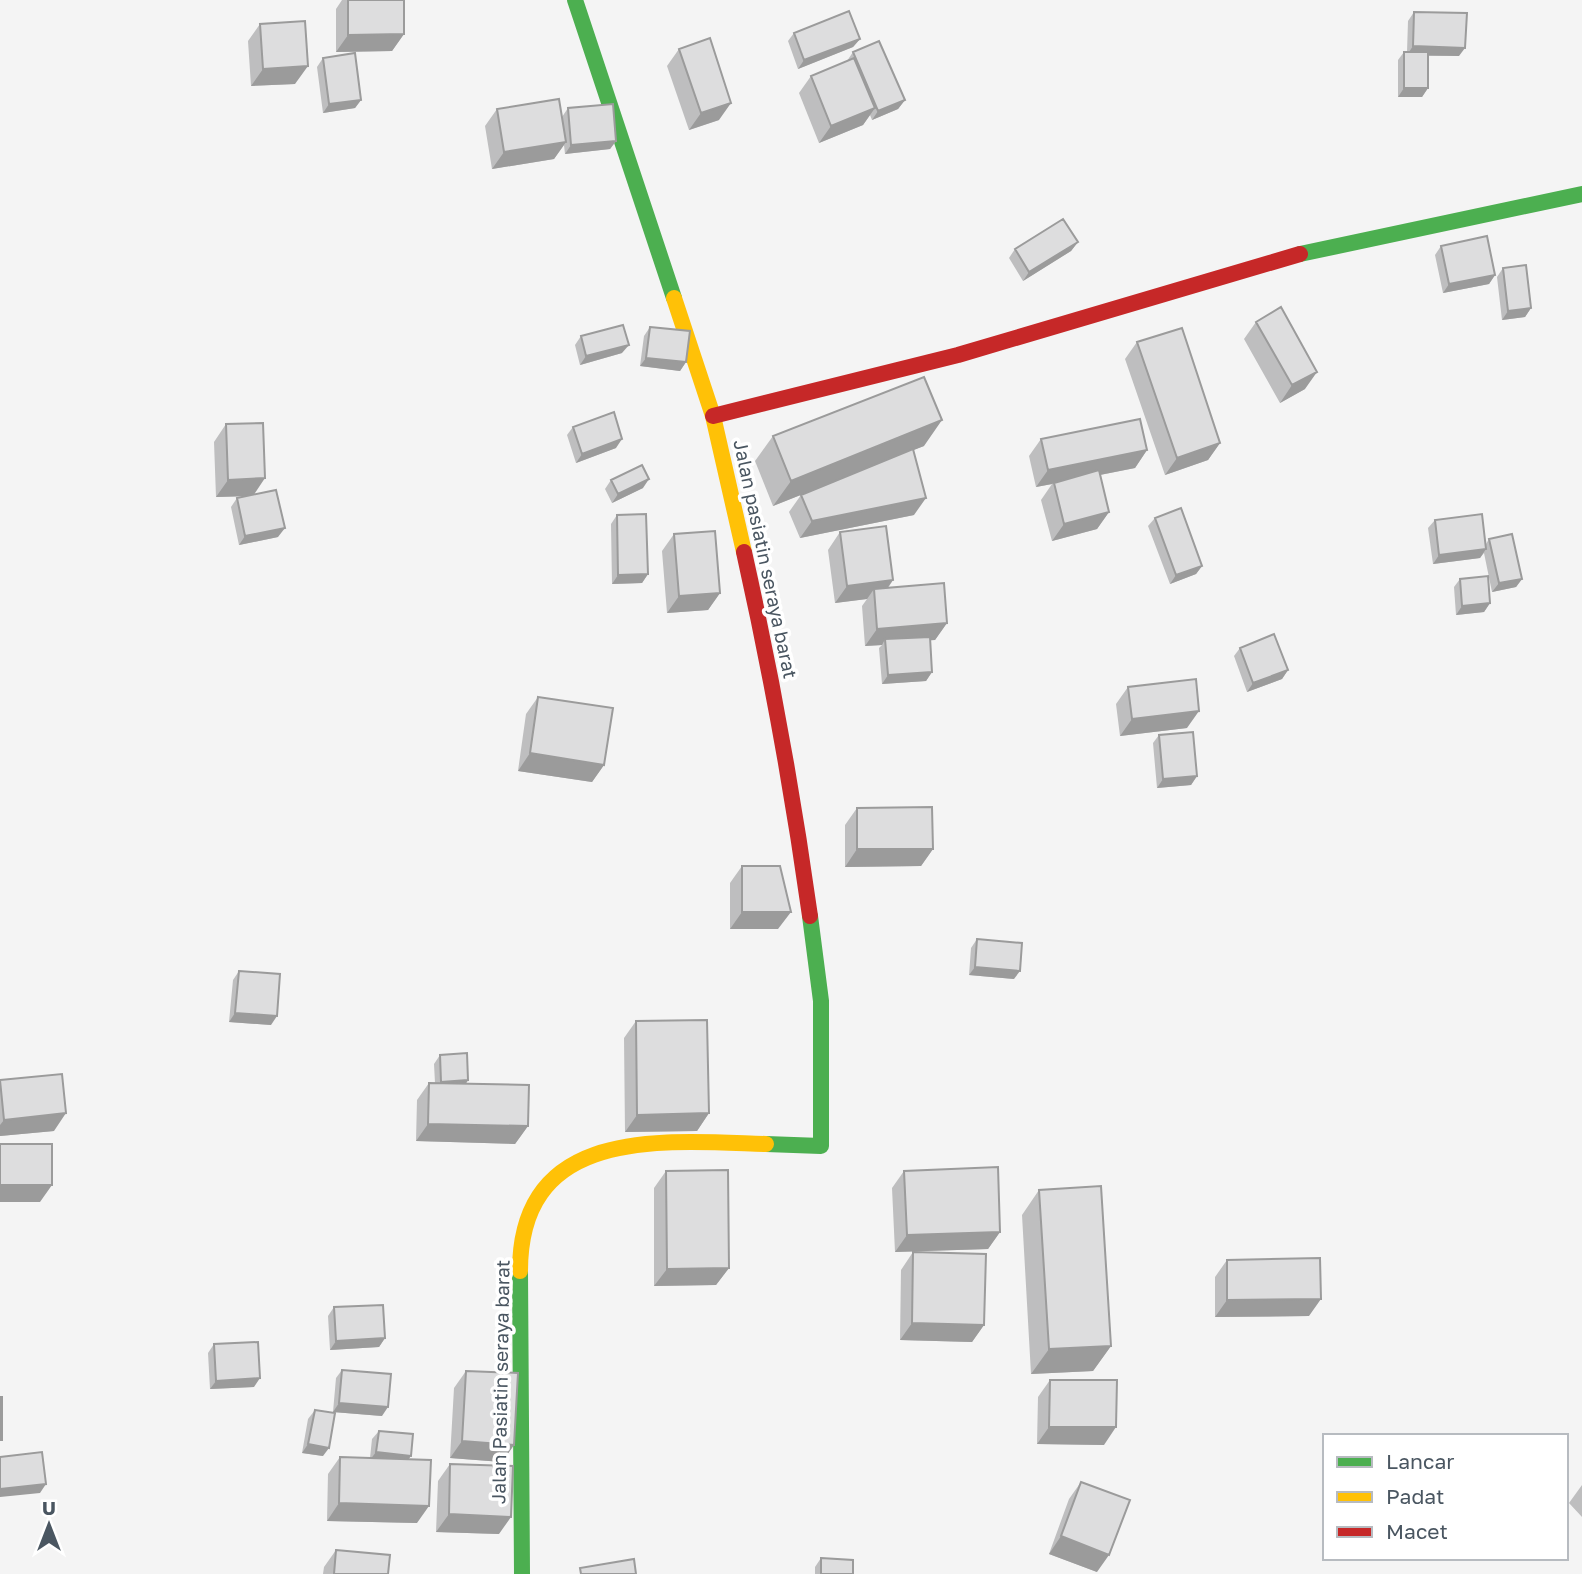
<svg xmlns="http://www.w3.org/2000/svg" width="1582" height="1574" font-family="'Golos Text',sans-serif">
  <rect width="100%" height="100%" fill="#f4f4f4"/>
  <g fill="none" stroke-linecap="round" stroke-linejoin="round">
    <path stroke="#4caf50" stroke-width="16" d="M575,0L674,298
      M1300,254L1582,194
      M766,1144L821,1146V1001L810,916
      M520,1271L522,1574"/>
    <path stroke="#ffc107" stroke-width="16" d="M674,298L713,416L744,552
      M520,1271C520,1125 663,1141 766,1144"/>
    <path stroke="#c62828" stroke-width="16" d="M713,416L958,355L1300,254
      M744,552C771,673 793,794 810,916"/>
  </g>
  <path fill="#bebebf" d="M342,0H404V34L392,51L336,52V9Z
    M1414,12L1459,56H1428V88L1422,97H1398V60L1404,52H1407L1408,21Z
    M260,24L295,84L251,86L248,41Z
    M794,33L860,39L853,47L798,69L788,41Z
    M679,49L719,120L689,130L667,66Z
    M853,52L905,100L898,109L872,120L870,115L863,125L819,143L799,93L811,76L847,61Z
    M323,58L361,100L355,108L323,113L317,67Z
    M568,108L616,141L610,149L565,154L564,145L554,159L492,169L485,126L497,109L562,117Z
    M1078,242L1071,251L1023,281L1009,258L1015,249Z
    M1441,246L1495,275L1489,284L1443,293L1435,255Z
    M1503,268L1531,308L1525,317L1502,320L1497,277Z
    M1256,322L1305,389L1280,403L1244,339Z
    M650,327L686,362L680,371L640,366L644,336Z
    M581,336L622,353L580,365L575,345Z
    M1137,342L1220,443L1208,460L1165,475L1125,359Z
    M226,424L253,494L278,537L239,545L231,507L237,498L246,496L216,497L214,442Z
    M573,427L616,448L576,463L567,435Z
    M773,436L924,446L913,450L914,515L800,538L789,512L801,495L818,488L773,506L755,461Z
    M1041,439L1147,450L1135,468L1100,475L1109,512L1097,529L1052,541L1041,500L1052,484L1036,487L1029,456Z
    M611,480L643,488L612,503L605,489Z
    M617,515L648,574L642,583L612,584L611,524Z
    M1155,518L1202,566L1196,574L1170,584L1148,526Z
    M1435,520L1486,544L1489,539L1522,579L1516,587L1492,592L1484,553L1480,558L1433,564L1428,528Z
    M840,532L893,580L888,588L947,623L935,640H930L932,672L926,681L882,684L879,648L882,645L865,646L862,606L867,599L835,603L828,550Z
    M674,534L720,593L708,610L667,613L662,551Z
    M1460,579L1490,603L1484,612L1456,615L1454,587Z
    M1240,648L1288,670L1282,679L1247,692L1234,656Z
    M1128,687L1187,728L1120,736L1116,704Z
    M538,697L604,765L592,782L518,771L526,714Z
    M1159,735L1197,776L1191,785L1157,788L1153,743Z
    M857,808L933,849L921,866L845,867V825Z
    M742,866L778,929H730V883Z
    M977,939L1014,979L969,975L971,948Z
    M239,971L271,1025L229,1022L233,980Z
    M636,1021L709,1113L697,1131L625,1132L624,1038Z
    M440,1055L468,1080L466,1084L528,1126L515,1144L416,1141L417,1100L429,1083H435L434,1064Z
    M0,1080L54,1131L0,1136Z
    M666,1171L729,1268L716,1285L654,1286V1188Z
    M904,1171L1000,1232L988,1249L895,1252L892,1188Z
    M1039,1190L1111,1346L1093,1371L1031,1374L1022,1215Z
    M913,1252L984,1325L972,1342L900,1340L901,1270Z
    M1227,1260L1309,1316L1215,1317V1277Z
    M334,1307L385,1338L379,1347L330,1350L328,1316Z
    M214,1344L254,1387L210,1389L208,1353Z
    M342,1370L382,1416L333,1412L336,1378Z
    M466,1371L514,1445L502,1462L450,1458L454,1388Z
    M1050,1380L1104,1445L1037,1444L1038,1397Z
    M315,1410L323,1456L302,1453L308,1419Z
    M379,1431L411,1456L408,1459L417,1523L327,1521L328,1474L340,1457L370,1458L372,1439Z
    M450,1464L499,1534L436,1532L438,1481Z
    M1081,1482L1097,1572L1049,1554L1069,1499Z
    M1582,1485V1517L1569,1503Z
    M336,1550L388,1574H323L324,1567Z
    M821,1558L853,1574H815V1567Z"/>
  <path fill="#9b9b9b" d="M404,34L392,51L336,52L348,35Z
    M860,39L853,47L798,69L804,60Z
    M1413,46L1465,48L1459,56L1407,55Z
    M308,66L295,84L251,86L263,69Z
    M1404,88H1428L1422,97H1398Z
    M361,100L355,108L323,113L329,104Z
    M905,100L898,109L872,120L878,111Z
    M731,103L719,120L689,130L701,113Z
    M875,108L863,125L819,143L831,126Z
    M616,141L610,149L565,154L571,145Z
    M566,142L554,159L492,169L504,152Z
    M1078,242L1071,251L1023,281L1029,272Z
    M1495,275L1489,284L1443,293L1449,284Z
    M1531,308L1525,317L1502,320L1508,311Z
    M629,345L622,353L580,365L586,356Z
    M646,358L686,362L680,371L640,366Z
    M1317,372L1305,389L1280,403L1292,385Z
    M942,420L924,446L773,506L791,481Z
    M622,439L616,448L576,463L582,454Z
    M1220,443L1208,460L1165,475L1177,458Z
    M1147,450L1135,468L1054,484V483L1052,484L1036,487L1048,470Z
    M265,478L253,496L216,497L228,480Z
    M649,479L643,488L612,503L618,494Z
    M926,498L914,515L800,538L812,521Z
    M1109,512L1097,529L1052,541L1064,524Z
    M285,528L278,537L239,545L245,536Z
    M1486,549L1480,558L1433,564L1439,555Z
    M1202,566L1196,574L1170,584L1176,575Z
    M648,574L642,583L612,584L618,575Z
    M1522,579L1516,587L1492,592L1499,583Z
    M893,580L881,597L874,589L867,599L835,603L847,586Z
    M720,593L708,610L667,613L679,596Z
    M1490,603L1484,612L1456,615L1462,606Z
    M947,623L935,640L886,644L885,639L882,645L865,646L877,629Z
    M1288,670L1282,679L1247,692L1253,683Z
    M932,672L926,681L882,684L888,675Z
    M1199,711L1187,728L1120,736L1132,719Z
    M530,753L604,765L592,782L518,771Z
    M1197,776L1191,785L1157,788L1163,779Z
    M857,849H933L921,866L845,867Z
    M742,912H791L778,929H730Z
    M975,967L1020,971L1014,979L969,975Z
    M235,1013L277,1016L271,1025L229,1022Z
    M468,1080L462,1089L435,1090L441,1082Z
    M66,1113L54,1131L0,1136V1125L4,1120Z
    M709,1113L697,1131L625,1132L637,1115Z
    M428,1124L528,1126L515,1144L416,1141Z
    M0,1185H52L40,1202H0Z
    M1000,1232L988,1249L895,1252L907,1235Z
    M729,1268L716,1285L654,1286L667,1269Z
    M1321,1299L1309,1316L1215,1317L1227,1300Z
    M912,1323L984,1325L972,1342L900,1340Z
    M385,1338L379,1347L330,1350L336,1341Z
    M1111,1346L1093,1371L1031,1374L1049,1349Z
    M260,1378L254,1387L210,1389L216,1381Z
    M339,1403L388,1407L382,1416L333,1412Z
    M1049,1427H1116L1104,1445L1037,1444Z
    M462,1441L514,1445L502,1462L450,1458Z
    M308,1444L329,1448L323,1456L302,1453Z
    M376,1452L411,1456L404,1465L370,1460Z
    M46,1484L40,1493L0,1497V1489Z
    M339,1503L429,1506L417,1523L327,1521Z
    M449,1514L511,1517L499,1534L436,1532Z
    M1061,1536L1109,1555L1097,1572L1049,1554Z"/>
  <path fill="#ddddde" stroke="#9b9b9b" stroke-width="2" d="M348,0H404V34L348,35Z
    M849,11L860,39L804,60L794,33Z
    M1414,12L1467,13L1465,48L1413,46Z
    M305,21L308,66L263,69L260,24Z
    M710,38L731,103L701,113L679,49Z
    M879,41L905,100L878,111L853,52Z
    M1404,52H1428V88H1404Z
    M355,53L361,100L329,104L323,58Z
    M854,58L875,108L831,126L811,76Z
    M559,99L566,142L504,152L497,109Z
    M613,104L616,141L571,145L568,108Z
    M1063,219L1078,242L1029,272L1015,249Z
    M1487,236L1495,275L1449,284L1441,246Z
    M1526,265L1531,308L1508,311L1503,268Z
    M1281,307L1317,372L1292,385L1256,322Z
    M623,325L629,345L586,356L581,336Z
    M650,327L690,331L686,362L646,358Z
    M1182,328L1220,443L1177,458L1137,342Z
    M924,377L942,420L791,481L773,436Z
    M614,412L622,439L582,454L573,427Z
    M1140,419L1147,450L1048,470L1041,439Z
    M263,423L265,478L228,480L226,424Z
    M913,449L926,498L812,521L801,495Z
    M642,465L649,479L618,494L611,480Z
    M1099,470L1109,512L1064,524L1054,483Z
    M276,490L285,528L245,536L237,498Z
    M1181,508L1202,566L1176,575L1155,518Z
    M646,514L648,574L618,575L617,515Z
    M1482,514L1486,549L1439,555L1435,520Z
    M886,526L893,580L847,586L840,532Z
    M715,531L720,593L679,596L674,534Z
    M1512,534L1522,579L1499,583L1489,539Z
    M1488,576L1490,603L1462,606L1460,579Z
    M944,583L947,623L877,629L874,589Z
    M1274,634L1288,670L1253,683L1240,648Z
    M930,637L932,672L888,675L885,639Z
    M1196,679L1199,711L1132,719L1128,687Z
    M538,697L613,708L604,765L530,753Z
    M1193,732L1197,776L1163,779L1159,735Z
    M932,807L933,849H857V808Z
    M742,866H780L791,912H742Z
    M977,939L1022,943L1020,971L975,967Z
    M239,971L280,974L277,1016L235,1013Z
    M707,1020L709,1113L637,1115L636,1021Z
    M467,1053L468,1080L441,1082L440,1055Z
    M62,1074L66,1113L4,1120L0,1080Z
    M429,1083L529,1085L528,1126L428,1124Z
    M0,1144H52V1185H0Z
    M998,1167L1000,1232L907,1235L904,1171Z
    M728,1170L729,1268L667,1269L666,1171Z
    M1101,1186L1111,1346L1049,1349L1039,1190Z
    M913,1252L986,1254L984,1325L912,1323Z
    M1320,1258L1321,1299L1227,1300V1260Z
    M383,1305L385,1338L336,1341L334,1307Z
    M258,1342L260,1378L216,1381L214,1344Z
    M342,1370L391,1374L388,1407L339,1403Z
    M466,1371L518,1373L514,1445L462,1441Z
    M1050,1380H1117L1116,1427H1049Z
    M0,1397H2V1440H0Z
    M315,1410L335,1413L329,1448L308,1444Z
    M379,1431L413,1434L411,1456L376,1452Z
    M42,1452L46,1484L0,1489V1457Z
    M340,1457L431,1460L429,1506L339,1503Z
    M450,1464L513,1466L511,1517L449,1514Z
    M1081,1482L1130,1500L1109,1555L1061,1536Z
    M336,1550L390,1555L388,1574H334Z
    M821,1558L853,1560V1574H821Z
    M634,1559L636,1574H581L580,1568Z"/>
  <g text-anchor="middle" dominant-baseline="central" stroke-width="7" stroke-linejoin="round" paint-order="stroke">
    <g font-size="19" fill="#4a5661" stroke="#fff">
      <text transform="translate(766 559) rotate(78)">Jalan pasiatin seraya barat</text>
      <text transform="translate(500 1382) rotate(-89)">Jalan Pasiatin seraya barat</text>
    </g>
  </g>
  <rect x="1323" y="1434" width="245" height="126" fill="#ffffff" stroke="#b7bbc0" stroke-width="2"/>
  <rect x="1337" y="1457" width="35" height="10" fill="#4caf50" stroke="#b7bbc0" stroke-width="2"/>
  <text x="1386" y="1469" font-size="21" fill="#4a5661">Lancar</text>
  <rect x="1337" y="1492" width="35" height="10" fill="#ffc107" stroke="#b7bbc0" stroke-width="2"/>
  <text x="1386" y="1504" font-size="21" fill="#4a5661">Padat</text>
  <rect x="1337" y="1527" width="35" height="10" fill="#c62828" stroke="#b7bbc0" stroke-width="2"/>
  <text x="1386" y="1539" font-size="21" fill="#4a5661">Macet</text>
  <g transform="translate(49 1525)" stroke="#ffffff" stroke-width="5" paint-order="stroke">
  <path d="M0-5L12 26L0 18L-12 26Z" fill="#4a5661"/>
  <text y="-10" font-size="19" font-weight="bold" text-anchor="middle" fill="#4a5661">U</text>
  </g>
</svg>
